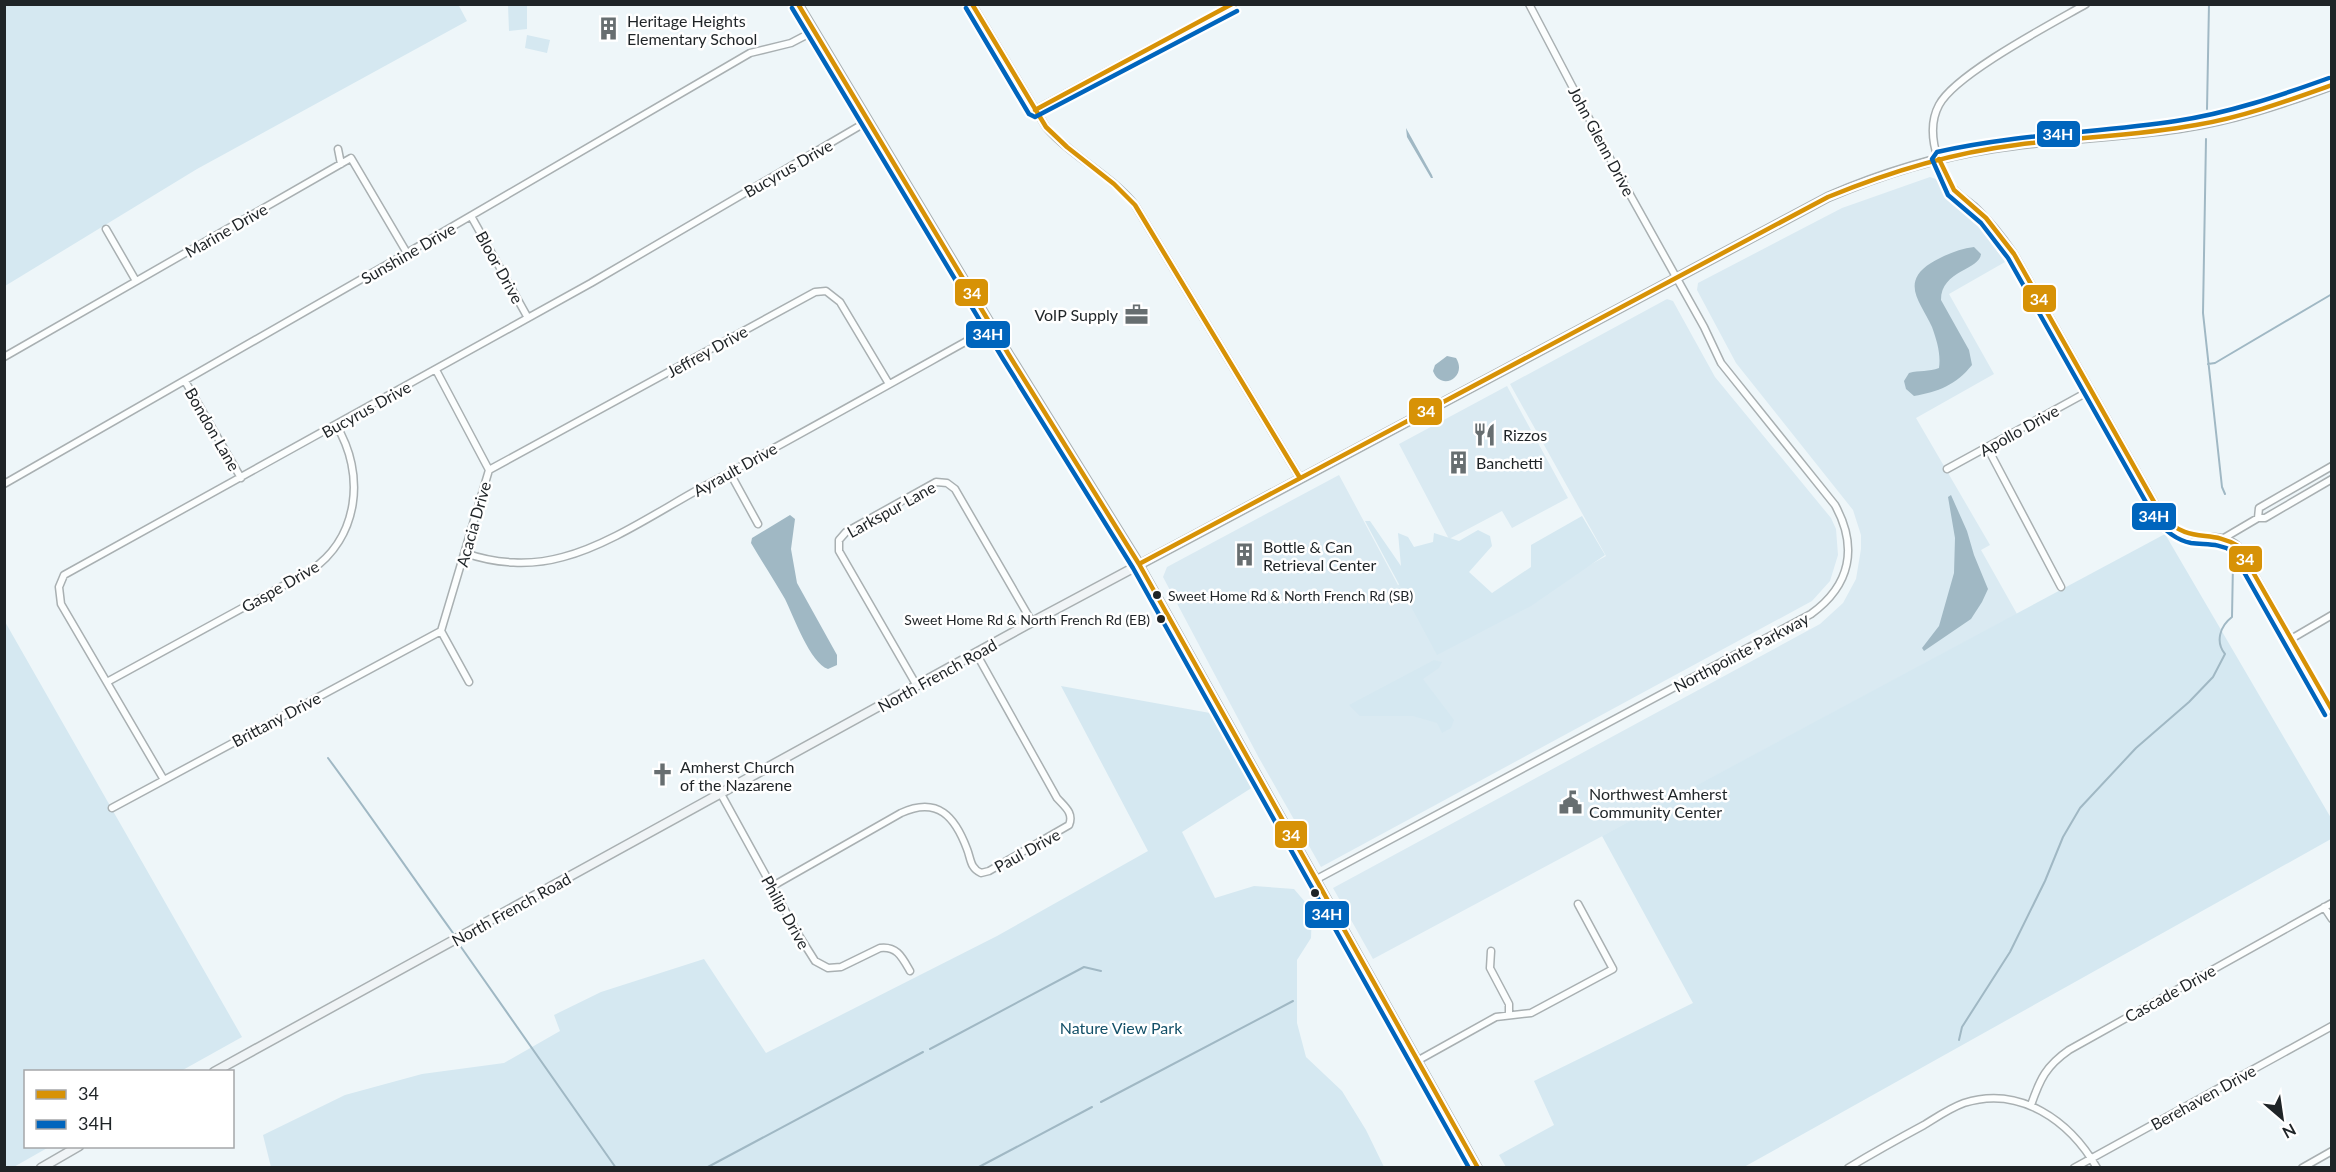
<svg xmlns="http://www.w3.org/2000/svg" width="2336" height="1172" font-family="Lato,sans-serif">
  <rect width="100%" height="100%" fill="#eef6f9"/>
  <path fill="#daeaf2" d="M1930,177L1936,179L1948,200L1983,231L2005,262L1949,294L1994,374L1916,418L1990,545L1981,550L2017,614L1373,959L1333,888L1820,624L1843,603L1856,579L1861,549V535L1853,510L1736,363L1697,290L1698,283L1842,208Z
    M1667,299L1673,301L1715,377L1831,518L1836,529L1838,555L1830,581L1812,601L1321,867L1259,758L1163,577L1167,567L1339,475L1398,585L1454,555L1490,620L1606,556L1510,384Z
    M1507,386L1568,498L1512,528L1502,511L1449,539L1399,444Z"/>
  <path fill="#d5e8f1" d="M5,4H458L467,21L197,169L5,286Z
    M508,5H527V29L509,31Z
    M527,35L550,40L547,53L525,48Z
    M1582,516L1605,555L1531,606L1437,655L1365,521H1370L1401,566L1398,533L1408,537L1414,547L1433,542L1434,533L1459,541L1478,530L1490,536L1492,546L1469,572L1492,593L1531,567V545Z
    M2165,534L2331,818V839L1744,1167H1506L1499,1155L1554,1125L1534,1081L1693,1003L1602,836Z
    M4,620L242,1037L181,1071L26,1072V1146L49,1147L12,1168L4,1167Z
    M1434,660L1442,662L1439,668L1423,679L1454,720L1451,728L1442,733L1437,723L1413,716H1360L1349,705Z
    M1061,686L1210,713L1253,787L1182,832L1215,898L1254,886L1294,889L1312,910L1311,938L1297,960V1023L1306,1057L1342,1091L1366,1130L1384,1167H271L263,1135L345,1095L422,1074L504,1063L560,1031L554,1015L601,992L704,959L766,1053L997,936L1148,851Z"/>
  <path fill="#a0b8c4" d="M1406,128L1432,175L1433,178H1431L1407,137Z
    M1974,247L1981,254C1980,270 1941,270 1941,300L1969,350L1972,365C1956,385 1938,392 1914,396L1906,389L1904,381L1909,373C1919,370 1929,372 1939,368C1941,354 1937,341 1932,327C1922,304 1899,283 1931,263C1944,255 1959,249 1974,247Z
    M1447,356L1456,358C1468,377 1441,392 1433,371L1435,365Z
    M1951,495L1967,531L1974,555L1988,589L1982,602L1971,619L1924,651L1922,648L1939,626L1954,573L1955,538L1948,497Z
    M790,515L795,519L791,549L797,583L837,655V665L828,669C810,663 794,617 785,599C774,580 762,562 751,543L752,538Z"/>
  <g fill="none" stroke-linecap="round" stroke-linejoin="round">
    <path stroke="#a0b8c4" stroke-width="2" d="M2207,109L2209,4
      M2206,139L2203,313L2222,487L2225,494
      M2208,364L2215,363L2332,294
      M328,758C371,816 411,875 453,933
      M461,947L616,1168
      M1959,1040L1962,1027L2010,952L2045,881L2063,837L2080,808L2136,748L2189,702L2213,677L2225,654C2215,642 2220,626 2232,617L2233,563
      M930,1049L1084,967L1101,971
      M1101,1102L1293,1001
      M706,1168L923,1052
      M977,1168L1092,1107"/>
    <defs>
      <path id="minor" d="M972,4L1046,127C1072,157 1110,174 1135,205L1300,478
        M2086,4C2053,23 1955,74 1939,105C1926,129 1936,161 1949,183C1955,194 1967,200 1976,208C1991,222 2003,238 2014,254L2162,516C2189,550 2214,526 2238,546L2332,711
        M1035,110L1233,4
        M338,149L341,164
        M471,216L528,318
        M106,229L136,281
        M4,357L351,158L407,253
        M436,370L489,470L441,631L469,682
        M185,381L241,478
        M1987,447L2061,587
        M1947,469L2091,390
        M489,470L815,292L826,291L840,302L889,384
        M730,473L758,524
        M4,484L407,253L750,53L791,43L814,31
        M2258,518L2259,508L2332,466
        M2224,538L2258,518H2265L2332,479
        M465,553C496,564 531,566 563,557C609,545 659,511 701,488C799,435 895,381 992,327
        M2291,639L2332,615
        M107,682L310,571C359,538 366,474 336,425
        M917,686L839,551V540L846,532L936,482L947,483L955,489L1032,622
        M164,780L61,604L59,587L64,575L591,283L868,121
        M721,794L798,934L815,961L828,968L841,967L880,948C897,946 902,957 910,971
        M112,808L441,631
        M1315,880L1811,614C1851,585 1858,547 1835,505L1721,363L1704,327L1614,166L1529,4
        M771,887L901,813C938,796 955,817 967,849C971,859 970,868 981,873L989,871L1069,825C1074,813 1065,807 1057,798L976,653
        M2324,907L2332,919
        M1491,951L1490,968L1509,1004V1014
        M1417,1061L1496,1017L1531,1013L1613,969L1578,904
        M2031,1105C2040,1079 2046,1066 2069,1050L2332,903
        M1848,1168C1873,1153 1898,1139 1924,1125C1937,1117 1950,1108 1964,1103C2020,1085 2070,1121 2097,1168
        M2074,1168L2332,1026
        M2302,1168L2332,1151"/>
      <path id="tertiary" d="M1139,564L1478,1168"/>
      <path id="secondary" d="M798,4L1009,355L1139,564
        M214,1072L1032,622L1828,197C1881,174 1936,157 1993,148C2055,138 2117,137 2179,128C2232,120 2281,104 2332,85
        M41,1168L79,1146"/>
    </defs>
    <use href="#minor" stroke="#a9b0b2" stroke-width="9"/>
    <use href="#tertiary" stroke="#a9b0b2" stroke-width="10"/>
    <use href="#secondary" stroke="#a9b0b2" stroke-width="11"/>
    <use href="#minor" stroke="#fcfefe" stroke-width="6"/>
    <use href="#tertiary" stroke="#fcfefe" stroke-width="8"/>
    <use href="#secondary" stroke="#f0f4f6" stroke-width="8"/>
    <defs>
      <path id="bus-1" d="M798,4L1009,355L1139,564L1478,1168
        M972,4L1046,127L1067,147L1114,184L1135,205L1300,478
        M1035,110L1232,4
        M1939,159L1954,190L1986,218L2014,254L2162,516C2191,546 2209,528 2238,546L2332,710
        M1139,564L1828,197C1889,172 1951,153 2016,145C2076,137 2137,136 2196,125C2243,117 2287,101 2332,85"/>
      <path id="bus-2" d="M792,8L1003,359L1133,568L1469,1168
        M966,8L1029,114L1035,117L1237,11
        M2325,715L2232,551C2219,543 2206,545 2191,543C2176,540 2166,531 2156,520L2008,258L1981,223L1948,195L1932,159L1937,152C2016,134 2096,133 2176,121C2229,113 2279,96 2329,78"/>
    </defs>
    <use href="#bus-1" stroke="#fff" stroke-width="9"/>
    <use href="#bus-2" stroke="#fff" stroke-width="9"/>
    <use href="#bus-1" stroke="#d79206" stroke-width="4.5"/>
    <use href="#bus-2" stroke="#0065bd" stroke-width="4.5"/>
  </g>
  <defs>
    <symbol id="building-bare" viewBox="-9 -9 18 18"><path d="M-4-6H4V6H1V3H-1V6H-4ZM-2.5-4.3h1.7v1.8h-1.7ZM.8-4.3h1.7v1.8H.8ZM-2.5-1h1.7V.8h-1.7ZM.8-1h1.7V.8H.8Z" fill="#676e70" stroke="#fff" stroke-width="2.5" paint-order="stroke"/></symbol>
    <symbol id="office-bare" viewBox="-9 -9 18 18"><path d="M-6-3h4V-5.5h4V-3h4V5H-6ZM-1-4.5V-3h2v-1.5ZM-6 0V1H6V0Z" fill="#676e70" stroke="#fff" stroke-width="2.5" paint-order="stroke"/></symbol>
    <symbol id="restaurant-bare" viewBox="-9 -9 18 18"><path d="M-5-6h1v4h1v-4h1v4h1v-4h1v5L-1.5 .5V6h-2V.5L-5-1ZM5-6V6H3V1.5H1.5Q1.5-4 5-6Z" fill="#676e70" stroke="#fff" stroke-width="2.5" paint-order="stroke"/></symbol>
    <symbol id="church-bare" viewBox="-9 -9 18 18"><path d="M-1.2-6h2.4v3.5h3.3v2.4h-3.3V6h-2.4V-.1h-3.3v-2.4h3.3Z" fill="#676e70" stroke="#fff" stroke-width="2.5" paint-order="stroke"/></symbol>
    <symbol id="civic-bare" viewBox="-9 -9 18 18"><path d="M-.6-6.5H3V-4.5H.6V-3L4-1V1h2V6H-6V1h2V-1L-.6-3ZM-1.2 2.5V6h2.4V2.5Z" fill="#676e70" stroke="#fff" stroke-width="2.5" paint-order="stroke"/></symbol>
  </defs>
  <g fill-rule="evenodd">
    <use href="#building-bare" x="592" y="12" width="33" height="33"/>
    <use href="#office-bare" x="1120" y="298" width="33" height="33"/>
    <use href="#restaurant-bare" x="1468" y="418" width="33" height="33"/>
    <use href="#building-bare" x="1442" y="446" width="33" height="33"/>
    <use href="#building-bare" x="1228" y="538" width="33" height="33"/>
    <use href="#church-bare" x="646" y="758" width="33" height="33"/>
    <use href="#civic-bare" x="1554" y="786" width="33" height="33"/>
  </g>
  <g fill="#1f2427" stroke="#fff" stroke-width="2">
    <circle cx="1157" cy="595" r="5"/>
    <circle cx="1161" cy="619" r="5"/>
    <circle cx="1315" cy="893" r="5"/>
  </g>
  <g text-anchor="middle" dominant-baseline="central" stroke-width="5" stroke-linejoin="round" paint-order="stroke">
    <g font-size="14" fill="#1f2427" stroke="#fff" text-anchor="start">
      <text x="1168" y="595">Sweet Home Rd &amp; North French Rd (SB)</text>
      <text x="1150" y="619" text-anchor="end">Sweet Home Rd &amp; North French Rd (EB)</text>
    </g>
    <g font-size="16" fill="#1f2427" stroke="#fff" text-anchor="start">
      <text x="627" y="20">Heritage Heights<tspan x="627" dy="18">Elementary School</tspan></text>
      <text x="1118" y="314" text-anchor="end">VoIP Supply</text>
      <text x="1503" y="434">Rizzos</text>
      <text x="1476" y="462">Banchetti</text>
      <text x="1263" y="546">Bottle &amp; Can<tspan x="1263" dy="18">Retrieval Center</tspan></text>
      <text x="680" y="766">Amherst Church<tspan x="680" dy="18">of the Nazarene</tspan></text>
      <text x="1589" y="793">Northwest Amherst<tspan x="1589" dy="18">Community Center</tspan></text>
    </g>
    <g font-size="16" fill="#1f2427" stroke="#fff">
      <text transform="translate(1602 141) rotate(62)">John Glenn Drive</text>
      <text transform="translate(788 168) rotate(-30)">Bucyrus Drive</text>
      <text transform="translate(226 230) rotate(-30)">Marine Drive</text>
      <text transform="translate(408 253) rotate(-30)">Sunshine Drive</text>
      <text transform="translate(500 267) rotate(61)">Bloor Drive</text>
      <text transform="translate(707 351) rotate(-29)">Jeffrey Drive</text>
      <text transform="translate(366 409) rotate(-29)">Bucyrus Drive</text>
      <text transform="translate(213 429) rotate(60)">Bondon Lane</text>
      <text transform="translate(2019 430) rotate(-29)">Apollo Drive</text>
      <text transform="translate(735 469) rotate(-29)">Ayrault Drive</text>
      <text transform="translate(891 509) rotate(-29)">Larkspur Lane</text>
      <text transform="translate(473 524) rotate(-74)">Acacia Drive</text>
      <text transform="translate(280 586) rotate(-30)">Gaspe Drive</text>
      <text transform="translate(1741 652) rotate(-28)">Northpointe Parkway</text>
      <text transform="translate(937 675) rotate(-29)">North French Road</text>
      <text transform="translate(276 719) rotate(-28)">Brittany Drive</text>
      <text transform="translate(1027 850) rotate(-29)">Paul Drive</text>
      <text transform="translate(511 909) rotate(-29)">North French Road</text>
      <text transform="translate(786 912) rotate(61)">Philip Drive</text>
      <text transform="translate(2170 993) rotate(-29)">Cascade Drive</text>
      <text transform="translate(2203 1097) rotate(-29)">Berehaven Drive</text>
    </g>
    <g font-size="16" fill="#135068" stroke="#fff">
      <text x="1121" y="1027">Nature View Park</text>
    </g>
  </g>
  <g stroke="#fff" stroke-width="2">
    <rect x="2036" y="120" width="45" height="28" rx="6" fill="#0065bd"/>
    <rect x="954" y="278" width="35" height="29" rx="6" fill="#d79206"/>
    <rect x="2022" y="284" width="35" height="29" rx="6" fill="#d79206"/>
    <rect x="965" y="320" width="46" height="29" rx="6" fill="#0065bd"/>
    <rect x="1408" y="397" width="35" height="29" rx="6" fill="#d79206"/>
    <rect x="2131" y="502" width="46" height="29" rx="6" fill="#0065bd"/>
    <rect x="2228" y="545" width="35" height="28" rx="6" fill="#d79206"/>
    <rect x="1274" y="820" width="34" height="29" rx="6" fill="#d79206"/>
    <rect x="1304" y="900" width="46" height="29" rx="6" fill="#0065bd"/>
  </g>
  <g font-size="16" text-anchor="middle" font-weight="bold" fill="#fff">
    <text x="2058" y="140">34H</text>
    <text x="972" y="299">34</text>
    <text x="2039" y="305">34</text>
    <text x="988" y="340">34H</text>
    <text x="1426" y="417">34</text>
    <text x="2154" y="522">34H</text>
    <text x="2245" y="565">34</text>
    <text x="1291" y="841">34</text>
    <text x="1327" y="920">34H</text>
  </g>
  <rect width="2336" height="1172" fill="none" stroke="#1f2427" stroke-width="12"/>
  <rect x="24" y="1070" width="210" height="78" fill="#ffffff" stroke="#a5a7a9" stroke-width="1.5"/>
  <rect x="36" y="1090" width="30" height="9" fill="#d79206" stroke="#a5a7a9" stroke-width="1.5"/>
  <text x="78" y="1100" font-size="18" fill="#1f2427">34</text>
  <rect x="36" y="1120" width="30" height="9" fill="#0065bd" stroke="#a5a7a9" stroke-width="1.5"/>
  <text x="78" y="1130" font-size="18" fill="#1f2427">34H</text>
  <g transform="translate(2282 1118) rotate(151)" stroke="#ffffff" stroke-width="4.5" paint-order="stroke">
  <path d="M0-4.5L10 22L0 15L-10 22Z" fill="#1f2427"/>
  <text y="-9" font-size="16" font-weight="bold" text-anchor="middle" fill="#1f2427">N</text>
  </g>
</svg>
